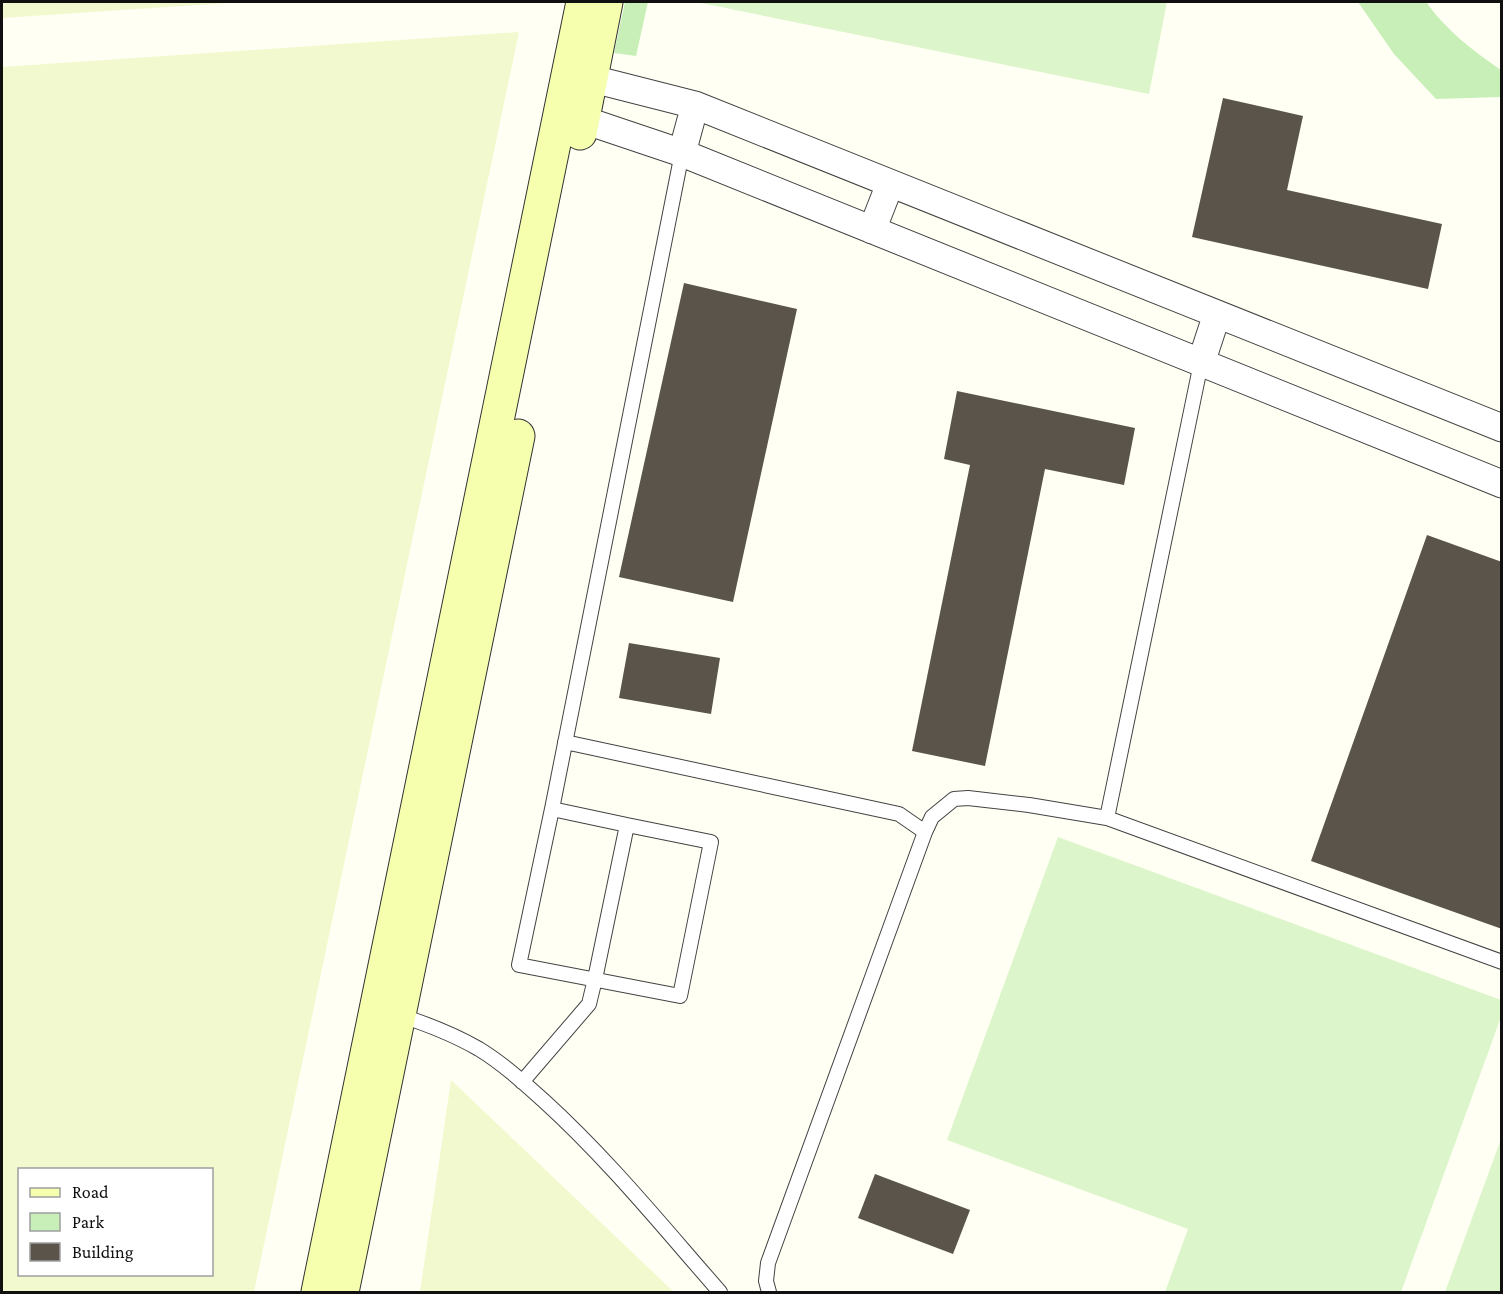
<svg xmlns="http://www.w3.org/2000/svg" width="1503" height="1294" font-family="'Crimson Pro',serif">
  <rect width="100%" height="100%" fill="#fffff3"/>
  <path fill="#f3f9cf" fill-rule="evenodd" d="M2,2H244L2,18Z
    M519,32L254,1292H2V67ZM20,1170H212V1274H20Z
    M451,1080L674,1292H420Z"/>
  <path fill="#c7efb7" d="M625,2H648L636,56L614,53Z
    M1358,2H1426C1446,30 1473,51 1501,70V97L1436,99L1394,54Z"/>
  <path fill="#dcf5ca" d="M701,2H1167L1149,94L701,3Z
    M1058,837L1501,1000V1017L1401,1292H1165L1188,1229L947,1140Z
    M1501,1139V1292H1445Z"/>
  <path fill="#5a544b" d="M1223,98L1303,116L1287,190L1442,224L1428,289L1192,237Z
    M684,283L797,309L733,602L619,577Z
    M957,391L1135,428L1124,485L1045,469L985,766L912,751L970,465L944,459Z
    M1427,535L1502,562V929L1311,861Z
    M629,643L720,658L711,714L619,698Z
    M875,1174L970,1210L953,1254L858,1218Z"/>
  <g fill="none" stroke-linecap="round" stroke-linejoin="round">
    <defs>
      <path id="lane" d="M565,742L899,814L925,832
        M552,809L682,153
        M1107,818L1201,363
        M399,1015C427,1024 453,1034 479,1049C502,1063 523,1082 543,1100C608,1159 663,1227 720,1292
        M522,1082L589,1004L595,979L627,825L711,842L680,996L519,965L552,809L627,825
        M769,1292L766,1281L768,1263L925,832L932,817L954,799L968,798L1029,805L1107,818L1502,962"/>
      <path id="street" d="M573,74L695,105L1502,428
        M563,113L682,153L1502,484
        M682,153L695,105
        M872,230L890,184
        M1201,363L1217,314"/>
      <path id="secondary" d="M580,133L606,2
        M318,1292L583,2
        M342,1292L518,436"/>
    </defs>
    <use href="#lane" stroke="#434343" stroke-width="16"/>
    <use href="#street" stroke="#434343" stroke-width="29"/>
    <use href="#secondary" stroke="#323232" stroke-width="35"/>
    <use href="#lane" stroke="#fff" stroke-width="14"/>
    <use href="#street" stroke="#fff" stroke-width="27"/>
    <use href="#secondary" stroke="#f5ffae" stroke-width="33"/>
  </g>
  <rect width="1503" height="1294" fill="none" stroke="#101010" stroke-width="6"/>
  <rect x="18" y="1168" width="195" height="108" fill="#ffffff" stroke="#9f9f9f" stroke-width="1.5"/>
  <rect x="30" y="1188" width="30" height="9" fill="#f5ffae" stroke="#9f9f9f" stroke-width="1.5"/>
  <text x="72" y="1198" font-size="18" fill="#101010">Road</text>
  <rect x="30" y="1213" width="30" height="18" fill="#c7efb7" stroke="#9f9f9f" stroke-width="1.5"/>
  <text x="72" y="1228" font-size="18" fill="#101010">Park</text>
  <rect x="30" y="1243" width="30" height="18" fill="#5a544b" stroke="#9f9f9f" stroke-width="1.5"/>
  <text x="72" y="1258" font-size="18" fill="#101010">Building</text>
</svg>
